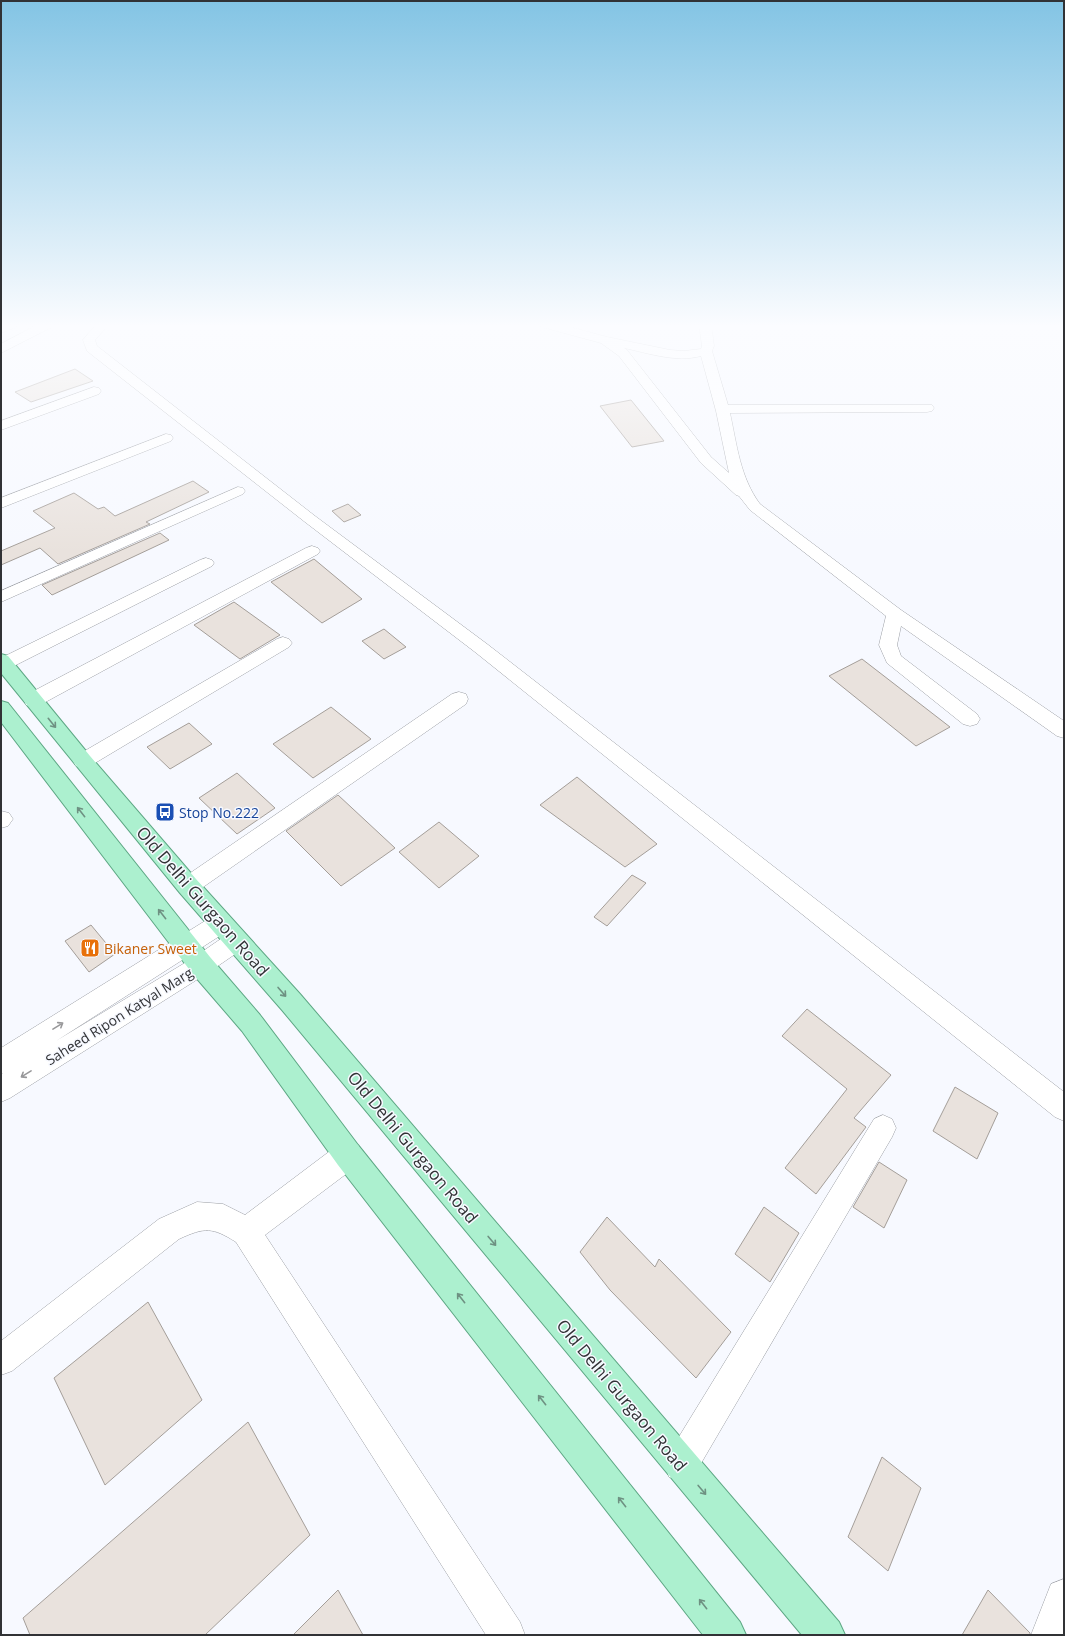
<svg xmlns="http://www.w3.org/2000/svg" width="1065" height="1636" font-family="'Open Sans',sans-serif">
  <rect width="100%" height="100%" fill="#f7f9ff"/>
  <path fill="#e9e2dd" stroke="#a49e99" d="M75,369L93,381L31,402L15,392Z
    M631,400L664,441L632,447L600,406Z
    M193,481L209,492L146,522L150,524L58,564L40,548L1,565V551L55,528L33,511L74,493L98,509L104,507L115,516Z
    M348,504L361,515L344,522L332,511Z
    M160,533L169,540L52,595L42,585Z
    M314,559L362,599L322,623L271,582Z
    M234,602L280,635L240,659L194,625Z
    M384,629L406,647L384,659L362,641Z
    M862,659L950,727L916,746L829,676Z
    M331,707L371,739L313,778L273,744Z
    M189,723L212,744L170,769L147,747Z
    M237,773L275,808L237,834L199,798Z
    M577,777L657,844L625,867L540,805Z
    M338,795L395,848L341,886L286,831Z
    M439,822L479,856L439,888L399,852Z
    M632,875L646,883L607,926L594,917Z
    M91,925L115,954L89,972L65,941Z
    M807,1009L891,1075L854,1118L866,1127L816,1194L785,1168L847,1089L782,1036Z
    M955,1087L998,1113L977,1159L933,1131Z
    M879,1162L907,1180L884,1228L853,1207Z
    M764,1207L799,1233L770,1282L735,1254Z
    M607,1217L655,1267L659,1259L731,1332L696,1378L610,1290L580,1252Z
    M148,1302L202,1400L105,1485L54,1378Z
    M248,1422L310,1535L205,1635H30L23,1618Z
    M882,1457L921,1488L888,1571L848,1537Z
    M338,1590L363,1635H293Z
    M988,1590L1030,1633V1635H962Z"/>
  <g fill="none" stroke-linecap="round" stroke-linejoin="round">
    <defs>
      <path id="minor" d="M18,324L16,327L1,333V325Z
        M39,324H54L52,327L1,353V344Z
        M97,324H109L95,340L97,346L315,516L487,644L1064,1092V1121L1055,1117L475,652L305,522L87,351L83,340Z
        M540,324H559L607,337L670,350L684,351L701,349L702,346L699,324H711L714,346L712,351L728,405H932L934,408L932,411L927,412L730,413C737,445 740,477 760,504L901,610L1064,721V738L1057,736L901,626L897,645L901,656L977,714L980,719L977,724L970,726L963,724L887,663L879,645L886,616L750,510L739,496L736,495L701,463L619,356L601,343L542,327ZM624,348C648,353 676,363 701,356L716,411L729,473L711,457L627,350Z
        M94,387L99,388L101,391L99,394L1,430V421Z
        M166,434L171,435L173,438L171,441L1,508V498Z
        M238,487L243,488L245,491L243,494L1,602V591Z
        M312,546L318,548L320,551L318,554L40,705L33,707L26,705L24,700L26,695L306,548Z
        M206,558L212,560L214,563L212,566L10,668L1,669V658L200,560Z
        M283,637L289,639L292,643L289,647L90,766L83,768L76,766L73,761L76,756L277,639Z
        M459,692L466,694L468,699L466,704L196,892L188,895L180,892L177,886L180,880L452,694Z
        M1,811L9,813L13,819L8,826L1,828Z
        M221,913L229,916L232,923L229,930L56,1041L193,958L228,934L236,931L244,934L248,941L244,948L209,972L10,1098L1,1102V1075L3,1073L1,1074V1048L213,916Z
        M883,1115L892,1119L896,1128L892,1137L693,1477L681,1481L669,1477L665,1465L669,1453L874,1119Z
        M348,1141L358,1145L362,1155L358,1165L265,1235L520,1622L525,1635H486L236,1242C212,1227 205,1227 179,1239L12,1371L1,1375V1341L159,1219L197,1202L223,1204L245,1215L338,1145Z
        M1064,1579V1635H1031L1051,1584Z"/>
      <path id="major" d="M1,654L8,656L90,756L196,879L300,994L839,1622L845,1635H802L282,1010L180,893L1,673Z
        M1,701L8,703L210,957L260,1015L358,1145L740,1622L746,1635H703L338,1165L242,1031L192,973L1,722Z"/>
    </defs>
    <use href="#minor" stroke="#9c9fa5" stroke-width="1"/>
    <use href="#major" stroke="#5da784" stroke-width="2"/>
    <use href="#minor" fill="#fff" fill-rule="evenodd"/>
    <use href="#major" fill="#acf0cf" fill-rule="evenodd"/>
  </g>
  <defs><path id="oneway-shaft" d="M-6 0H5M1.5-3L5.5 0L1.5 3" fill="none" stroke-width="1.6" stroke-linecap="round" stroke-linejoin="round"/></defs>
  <g stroke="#6e9182">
    <use href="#oneway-shaft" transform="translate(52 723) rotate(51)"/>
    <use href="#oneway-shaft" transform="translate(81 812) rotate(-128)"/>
    <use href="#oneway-shaft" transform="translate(162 914) rotate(-128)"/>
    <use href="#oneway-shaft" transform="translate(282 992) rotate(49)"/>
    <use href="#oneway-shaft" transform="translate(492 1241) rotate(50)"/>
    <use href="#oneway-shaft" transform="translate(461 1298) rotate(-128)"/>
    <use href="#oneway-shaft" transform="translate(542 1400) rotate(-128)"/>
    <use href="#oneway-shaft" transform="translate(702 1490) rotate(50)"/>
    <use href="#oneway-shaft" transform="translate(622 1502) rotate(-128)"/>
    <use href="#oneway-shaft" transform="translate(703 1604) rotate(-128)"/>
  </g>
  <g stroke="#98989a">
    <use href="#oneway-shaft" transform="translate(58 1026) rotate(-32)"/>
    <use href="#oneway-shaft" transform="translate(26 1074) rotate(148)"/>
  </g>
  <linearGradient id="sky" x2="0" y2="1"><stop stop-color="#83c4e4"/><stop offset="0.59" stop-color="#fbfcff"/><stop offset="1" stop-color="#fbfcff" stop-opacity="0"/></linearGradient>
  <rect width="1065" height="553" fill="url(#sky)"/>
  <defs>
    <symbol id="bus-square" viewBox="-11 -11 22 22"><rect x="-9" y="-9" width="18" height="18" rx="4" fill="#1a4fb4" stroke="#f7f9ff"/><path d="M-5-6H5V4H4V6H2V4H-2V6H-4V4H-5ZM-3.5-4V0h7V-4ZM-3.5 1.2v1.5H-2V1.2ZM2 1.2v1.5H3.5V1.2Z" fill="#fff"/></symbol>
    <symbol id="restaurant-square" viewBox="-11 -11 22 22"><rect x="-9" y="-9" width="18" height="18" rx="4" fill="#e8710a" stroke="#f7f9ff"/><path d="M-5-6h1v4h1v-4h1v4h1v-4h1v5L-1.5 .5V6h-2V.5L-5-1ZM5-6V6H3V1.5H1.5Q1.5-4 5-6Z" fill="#fff"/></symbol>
  </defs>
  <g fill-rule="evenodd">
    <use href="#bus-square" x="154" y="801" width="22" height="22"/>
    <use href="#restaurant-square" x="79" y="937" width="22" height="22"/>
  </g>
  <g text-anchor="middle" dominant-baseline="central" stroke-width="3" stroke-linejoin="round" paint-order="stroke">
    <g font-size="14" fill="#164399" stroke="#f7f9ff" text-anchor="start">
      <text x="179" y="812">Stop No.222</text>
    </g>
    <g font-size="14" fill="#c56008" stroke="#f7f9ff" text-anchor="start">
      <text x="104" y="948">Bikaner Sweet</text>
    </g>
    <g font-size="14" fill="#313235" stroke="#f7f9ff">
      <text transform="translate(119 1016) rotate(-32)">Saheed Ripon Katyal Marg</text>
    </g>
    <g font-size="17" fill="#313235" stroke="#f7f9ff">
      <text transform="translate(203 901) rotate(49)">Old Delhi Gurgaon Road</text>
      <text transform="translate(413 1147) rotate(50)">Old Delhi Gurgaon Road</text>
      <text transform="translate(622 1395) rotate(50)">Old Delhi Gurgaon Road</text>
    </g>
  </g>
  <rect width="1065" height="1636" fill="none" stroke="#313235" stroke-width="4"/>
</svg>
